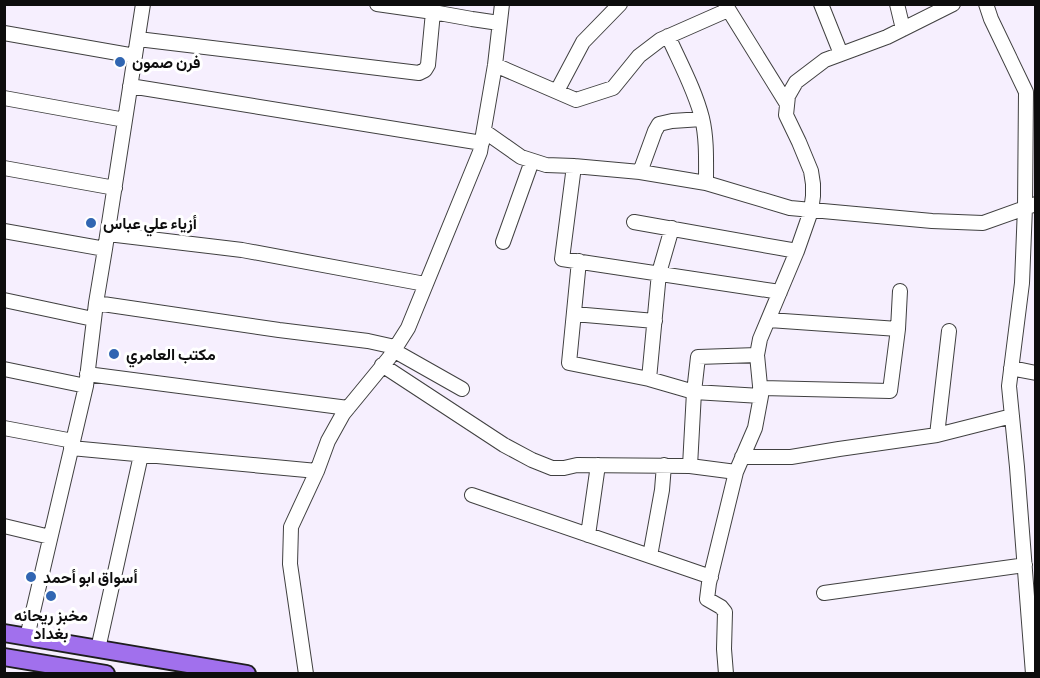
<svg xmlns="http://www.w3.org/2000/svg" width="1040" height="678" font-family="Bitter,Vazirmatn,serif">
  <rect width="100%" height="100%" fill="#f6effe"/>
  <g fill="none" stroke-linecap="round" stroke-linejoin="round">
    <defs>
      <path id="minor" d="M377,4L433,12L472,19L499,23
        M725,4L787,104
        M821,4L841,54
        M897,4L903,29
        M986,4L991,19L1026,92L1025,207L1022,283L1009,386L1017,467L1033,674
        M4,33L135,56
        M668,36C680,63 695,90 702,118C707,139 706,161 706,183
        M138,39L419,73L425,70L428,65L433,12
        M495,65L576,100L613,88L639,56L660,40L728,10
        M130,86L482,143
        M557,91L583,42L620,4
        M4,98L125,120
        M484,131L521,157L546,165L574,166L640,172L706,183L790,208L932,221L983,223L1036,204
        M574,166L562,259L780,292
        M4,168L115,188
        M640,172L655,131L659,124L672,121L702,119
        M634,222L797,251
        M4,231L105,249
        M108,234L242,250L425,284
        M503,242L532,161
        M579,261L569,363L649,379L694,392L761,396
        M4,300L93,319
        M96,303L279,330L368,341L395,347
        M574,314L655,321
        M769,320L898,329
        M393,350L462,389
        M382,365L504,445L532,460L552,468H564L577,465L690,466L736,472
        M1011,368L1036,373
        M4,369L86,386
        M87,374L348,408
        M649,379L659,273L672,228
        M760,388L890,391L898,329L900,291
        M4,428L73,441
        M937,435L949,331
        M71,448L317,471
        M742,457H791L839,449L937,435L1012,416
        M690,466L694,392L698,357L757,355
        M472,495L711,577
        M4,526L50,537
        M588,535L598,465
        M650,556L662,490L664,465
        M824,593L1025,565
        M27,637L86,386L96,303L105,249L143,4
        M98,649L141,455
        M306,674L290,564L291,527L317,471L328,441L343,414L389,358L408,328L480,152L495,65L502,4
        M726,674L724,649L725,612L721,607L707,599L709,583L736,472L755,428L761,396L757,355L760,339L797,251L811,211L813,196V184L811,171L799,142L786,115L788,96L796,82L825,60L887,37L953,4"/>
      <path id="major" d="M4,633L247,674
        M4,657L106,674"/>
    </defs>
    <use href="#minor" stroke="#404040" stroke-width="16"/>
    <use href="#major" stroke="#1e1e1e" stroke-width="20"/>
    <use href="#minor" stroke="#fff" stroke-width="14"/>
    <use href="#major" stroke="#a170ed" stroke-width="16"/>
  </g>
  <g fill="#3166b2" stroke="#fff" stroke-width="2">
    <circle cx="120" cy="62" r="6"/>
    <circle cx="91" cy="223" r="6"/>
    <circle cx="114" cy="354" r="6"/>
    <circle cx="31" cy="577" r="6"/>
    <circle cx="51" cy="596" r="6"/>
  </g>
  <g text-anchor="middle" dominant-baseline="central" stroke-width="6" stroke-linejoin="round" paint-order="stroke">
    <g font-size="16" font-weight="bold" fill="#0d0d0d" stroke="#fff" text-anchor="start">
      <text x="132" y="62">فرن صمون</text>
      <text x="103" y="223">أزياء علي عباس</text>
      <text x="126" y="354">مكتب العامري</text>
      <text x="43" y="577">أسواق ابو أحمد</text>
      <text x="51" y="615" text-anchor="middle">مخبز ريحانه<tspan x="51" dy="18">بغداد</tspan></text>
    </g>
  </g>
  <rect width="1040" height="678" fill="none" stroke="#0d0d0d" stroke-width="12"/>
</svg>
